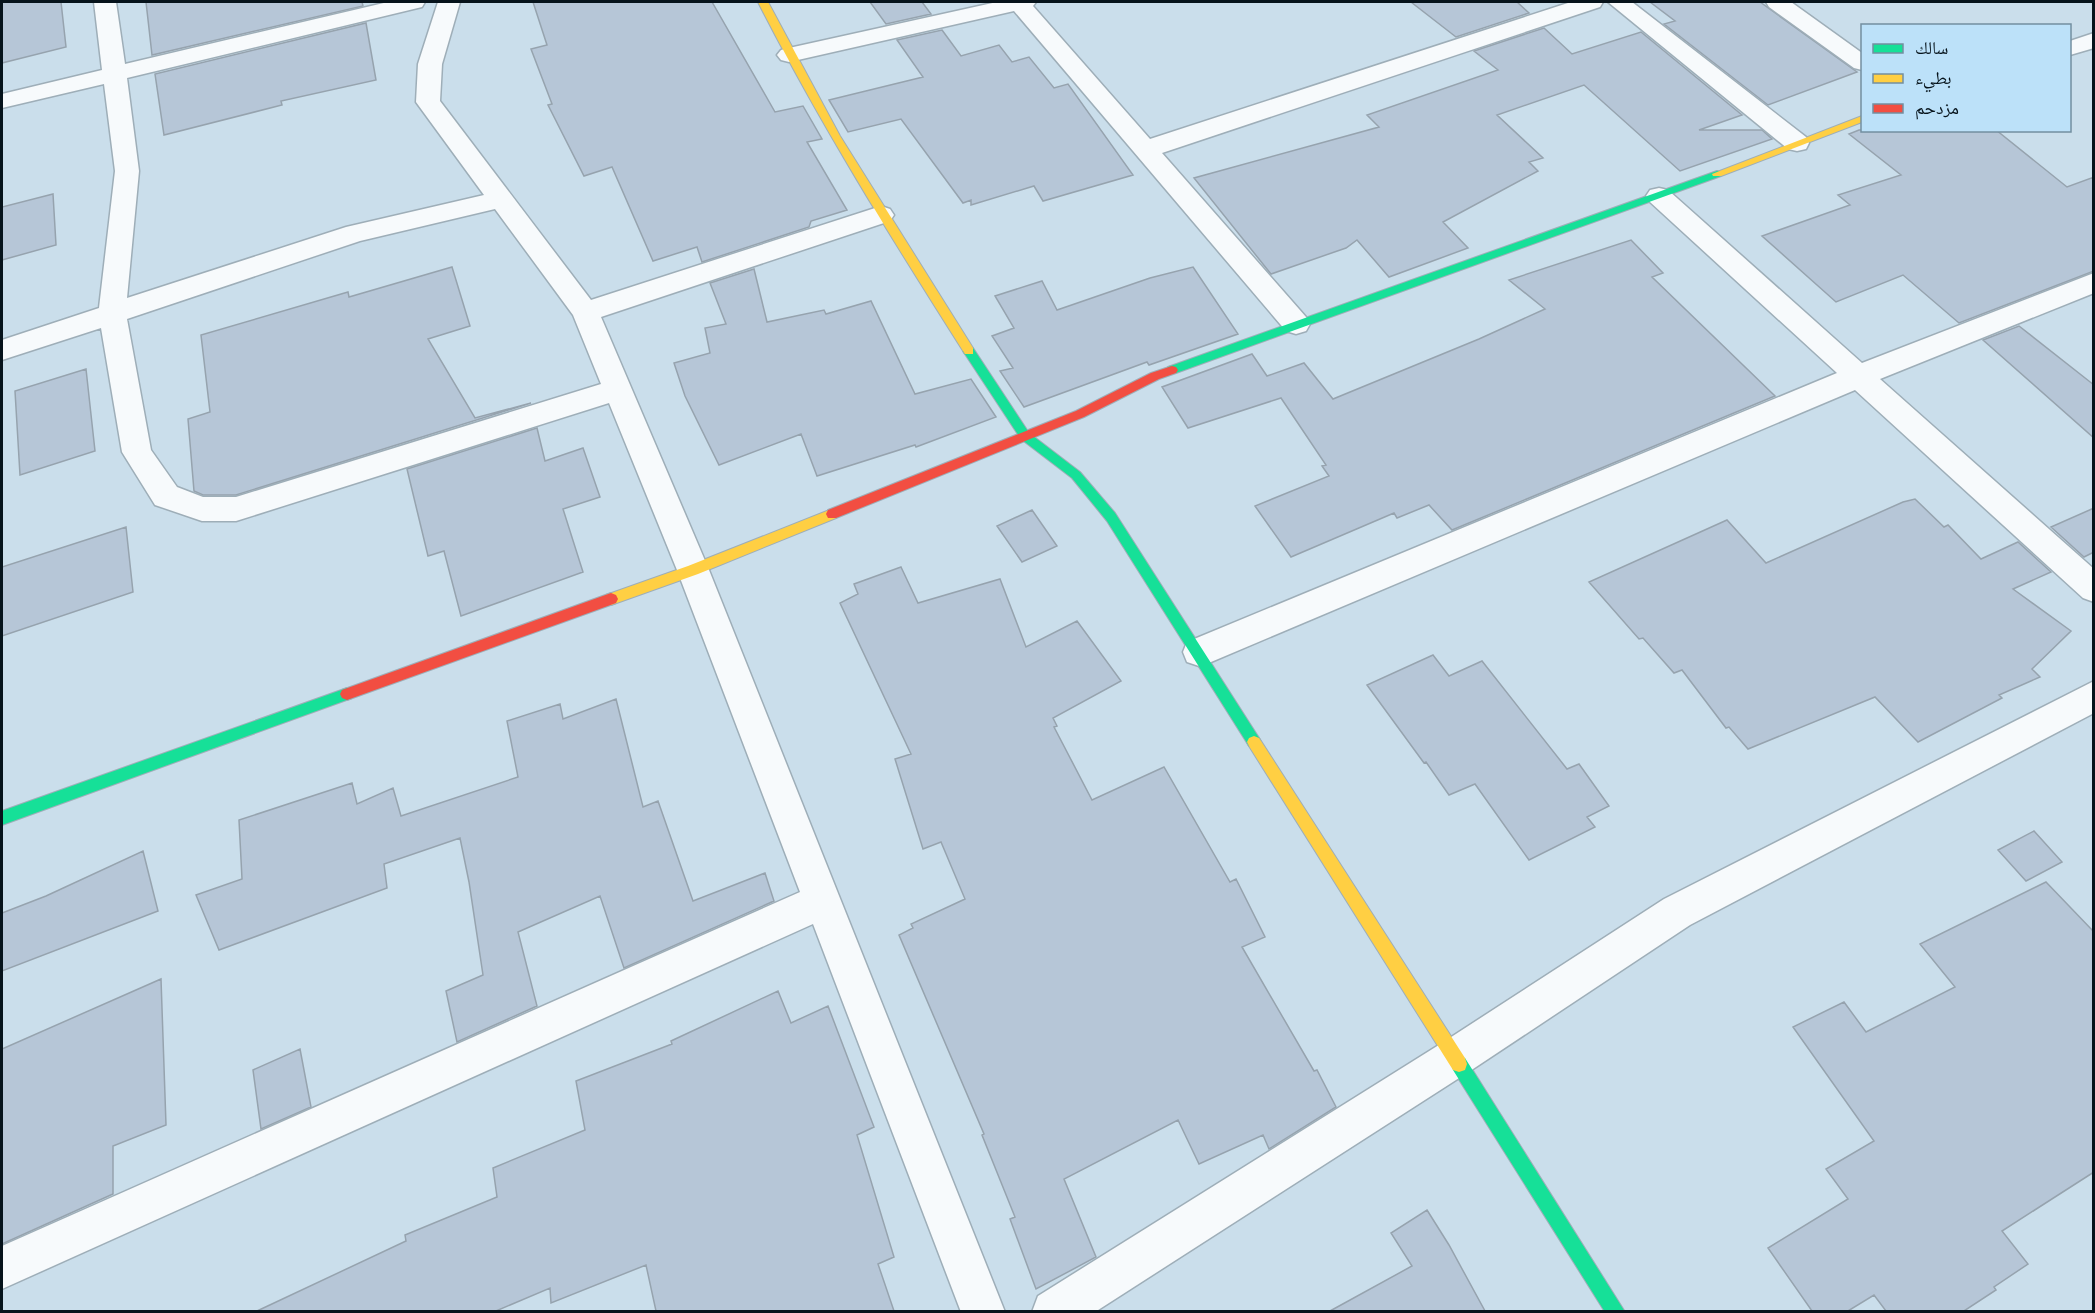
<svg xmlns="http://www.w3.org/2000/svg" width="2095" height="1313" font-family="'PT Sans Narrow','Noto Naskh Arabic',sans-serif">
  <rect width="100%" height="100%" fill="#cadeeb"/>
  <path fill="#b6c6d7" stroke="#96a3ae" stroke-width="1.5" d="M2,2H61L66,47L2,63Z
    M146,2H362L363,6L152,55Z
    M533,2H712L775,112L803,106L822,139L807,142L847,210L811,221L809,227L702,262L697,247L653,261L612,167L584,176L548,105L552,104L531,49L547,45Z
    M870,2H922L931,14L886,24Z
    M1411,2H1517L1529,13L1456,37Z
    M1650,2H1760L1857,72L1768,105L1664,24L1675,21Z
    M366,23L376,80L281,101L282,105L164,135L155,74Z
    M1544,28L1572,54L1641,32L1742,115L1699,130H1762L1772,139L1680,171L1584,85L1497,115L1543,158L1529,162L1538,171L1443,222L1468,248L1389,277L1357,240L1346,248L1271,274L1194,178L1379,127L1367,115L1498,70L1474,51Z
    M942,30L961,56L999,45L1012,62L1029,57L1054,88L1068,84L1133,175L1043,201L1034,186L971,205V200L963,203L901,119L848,132L829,100L923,77L897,40Z
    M1859,130H1996L2067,187L2094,177V271L1959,323L1903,275L1836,302L1762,236L1850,205L1838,195L1901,175L1849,134Z
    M53,194L56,245L2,260V207Z
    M1631,240L1663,273L1652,277L1775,396L1452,530L1429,505L1397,518L1394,513L1291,557L1255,506L1329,476L1322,466L1326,465L1281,398L1188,428L1162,387L1252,354L1267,376L1304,363L1333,399L1479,339L1545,309L1509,280Z
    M452,267L470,326L428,339L475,418L531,403L236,495H203L194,491L188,419L210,412L201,335L348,292L349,297Z
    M1193,267L1238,334L1149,365L1147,362L1024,407L1000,371L1013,368L992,336L1014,328L995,296L1042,281L1057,310L1150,278Z
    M754,269L767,322L824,310L826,314L871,301L915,394L971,379L996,417L916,447L915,445L817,476L801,434L719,465L685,396L674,363L710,353L705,328L726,324L710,283Z
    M2019,326L2094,385V438L1983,340Z
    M86,369L95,451L20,475L15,391Z
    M537,428L545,461L583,448L600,497L563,509L583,572L461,616L444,551L428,556L407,469Z
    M1915,499L1944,527L1948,525L1981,559L2018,542L2051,572L2013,589L2071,631L2032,669L2040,677L1999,695L2002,698L1918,742L1875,697L1748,749L1729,727L1726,728L1682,670L1674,673L1643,638L1639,639L1589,582L1727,520L1766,563L1903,502Z
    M2094,508V552L2084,557L2051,527Z
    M1032,510L1057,546L1022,562L997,526Z
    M126,527L133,592L2,636V567Z
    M901,567L918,603L1000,579L1026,647L1077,621L1121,681L1053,718L1057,726L1054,727L1092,800L1164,767L1230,882L1236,879L1265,937L1242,947L1314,1071L1317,1070L1336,1107L1269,1149L1263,1135L1199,1164L1178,1120L1064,1179L1096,1257L1036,1289L1010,1219L1015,1217L982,1135L984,1134L899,935L913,928L911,924L965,899L941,842L923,849L895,759L911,754L840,603L858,594L854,584Z
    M1433,655L1449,676L1482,661L1567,769L1579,764L1609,806L1587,817L1595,827L1529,860L1475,784L1449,795L1426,762L1424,763L1367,685Z
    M616,699L643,807L658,801L693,901L765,873L774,901L624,968L600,896L518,932L537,1006L457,1042L446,991L483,975L469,882L460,838L384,864L387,888L219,950L196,895L242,879L239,820L352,783L357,804L393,788L401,816L518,777L507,721L560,704L563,719Z
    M2034,831L2062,862L2026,881L1998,850Z
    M143,851L158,911L2,971V913L46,896Z
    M2046,882L2094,932V1172L2002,1231L2028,1264L1994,1287L1996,1290L1964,1311H1886L1874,1295L1848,1311H1812L1768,1248L1848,1199L1826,1169L1874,1141L1793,1027L1844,1002L1866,1032L1955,987L1920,944Z
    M161,979L166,1125L113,1146V1194L2,1244V1049Z
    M778,991L791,1023L828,1006L874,1127L857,1135L894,1257L878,1264L894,1311H656L646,1265L551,1303L550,1288L496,1311H257L406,1241L405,1235L497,1197L493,1168L585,1130L576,1081L672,1044L671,1041Z
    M300,1049L311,1107L261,1129L253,1070Z
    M1427,1210L1449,1245L1485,1311H1330L1412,1266L1391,1233Z"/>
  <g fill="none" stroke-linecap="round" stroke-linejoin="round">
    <defs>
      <path id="street" d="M94,2H116L125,64L388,2H425L422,7L127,78L139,171L127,298L346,227L484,195L416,102L418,64L438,2H460L442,64L440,101L591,300L872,209L881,206L890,209L894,215L890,221L601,317L709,570L1005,1312H961L813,924L2,1289V1246L800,892L677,570L609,403L236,521H202L155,505L122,452L101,328L2,360V340L99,308L115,171L104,84L2,108V94L102,70ZM495,209L573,315L601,384L236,497H203L177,487L151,450L127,319L360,241Z
        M997,2H1036L1033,6L1150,139L1571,2H1603L1600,7L1162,153L1306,317L1310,324L1306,331L1296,334L1286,331L1014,11L789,62L781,60L777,55L781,50L789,48Z
        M1608,2H1632L1806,137L1809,143L1806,149L1797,151L1788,149Z
        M1766,2H1791L1862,53V70L1854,68L1769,7Z
        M2094,33V48L2070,55V41Z
        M1659,188L1668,190L1862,363L2094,273V293L1880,379L2094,569V602L2083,598L1855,390L1211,662L1199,666L1187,662L1183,652L1187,642L1837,373L1650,202L1646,196L1650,190Z
        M2094,681V713L1690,925L1470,1071L1095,1312H1032L1038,1296L1442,1043L1664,899Z"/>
      <path id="fast" d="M1717,171L1721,172V176L1176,373H1168L1166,370L1168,367Z
        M969,347L973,348L1029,433L1080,472L1115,513L1259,738L1261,742L1259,746L1254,748L1249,746L1107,521L1072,478L1021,439L963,351Z
        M347,688L352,690L354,694L352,698L2,825V811Z
        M1459,1056L1465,1058L1625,1312H1605L1453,1070L1451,1064L1453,1058Z"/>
      <path id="slow" d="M758,2H768L840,136L973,348V354H965C892,239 820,124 758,2Z
        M1862,116V122L1721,176H1713L1712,174Z
        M832,509L836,510L838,514L836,518L698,574L611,605L606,603L604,599L606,595L688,566Z
        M1254,736L1259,738L1465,1058L1467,1064L1465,1070L1459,1072L1453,1070L1249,746L1247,742L1249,738Z"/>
      <path id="jam" d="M1172,366L1176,367L1178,370L1176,373L1159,379L1084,417L836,518H828L826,514L828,510L1076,411L1151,373Z
        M611,593L616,595L618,599L616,603L347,700L342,698L340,694L342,690Z"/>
    </defs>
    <use href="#street" stroke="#9eaeb8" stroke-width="3"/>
    <use href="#fast" stroke="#9eaeb8" stroke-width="2"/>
    <use href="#slow" stroke="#9eaeb8" stroke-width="2"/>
    <use href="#jam" stroke="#9eaeb8" stroke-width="2"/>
    <use href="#street" fill="#f7fafc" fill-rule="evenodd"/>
    <use href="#fast" fill="#16e098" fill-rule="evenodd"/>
    <use href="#slow" fill="#ffcf43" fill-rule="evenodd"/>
    <use href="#jam" fill="#f24e42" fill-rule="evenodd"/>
  </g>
  <rect width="2095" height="1313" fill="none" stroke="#06131b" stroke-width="6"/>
  <rect x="1861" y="24" width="210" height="108" fill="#bce1f9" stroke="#738fa0" stroke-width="1.5"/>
  <rect x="1873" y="44" width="30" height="9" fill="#16e098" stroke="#738fa0" stroke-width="1.5"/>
  <text x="1915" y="54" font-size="18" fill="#06131b">سالك</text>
  <rect x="1873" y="74" width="30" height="9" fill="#ffcf43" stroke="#738fa0" stroke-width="1.5"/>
  <text x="1915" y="84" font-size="18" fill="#06131b">بطيء</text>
  <rect x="1873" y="104" width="30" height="9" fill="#f24e42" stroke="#738fa0" stroke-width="1.5"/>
  <text x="1915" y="114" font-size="18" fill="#06131b">مزدحم</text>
</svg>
